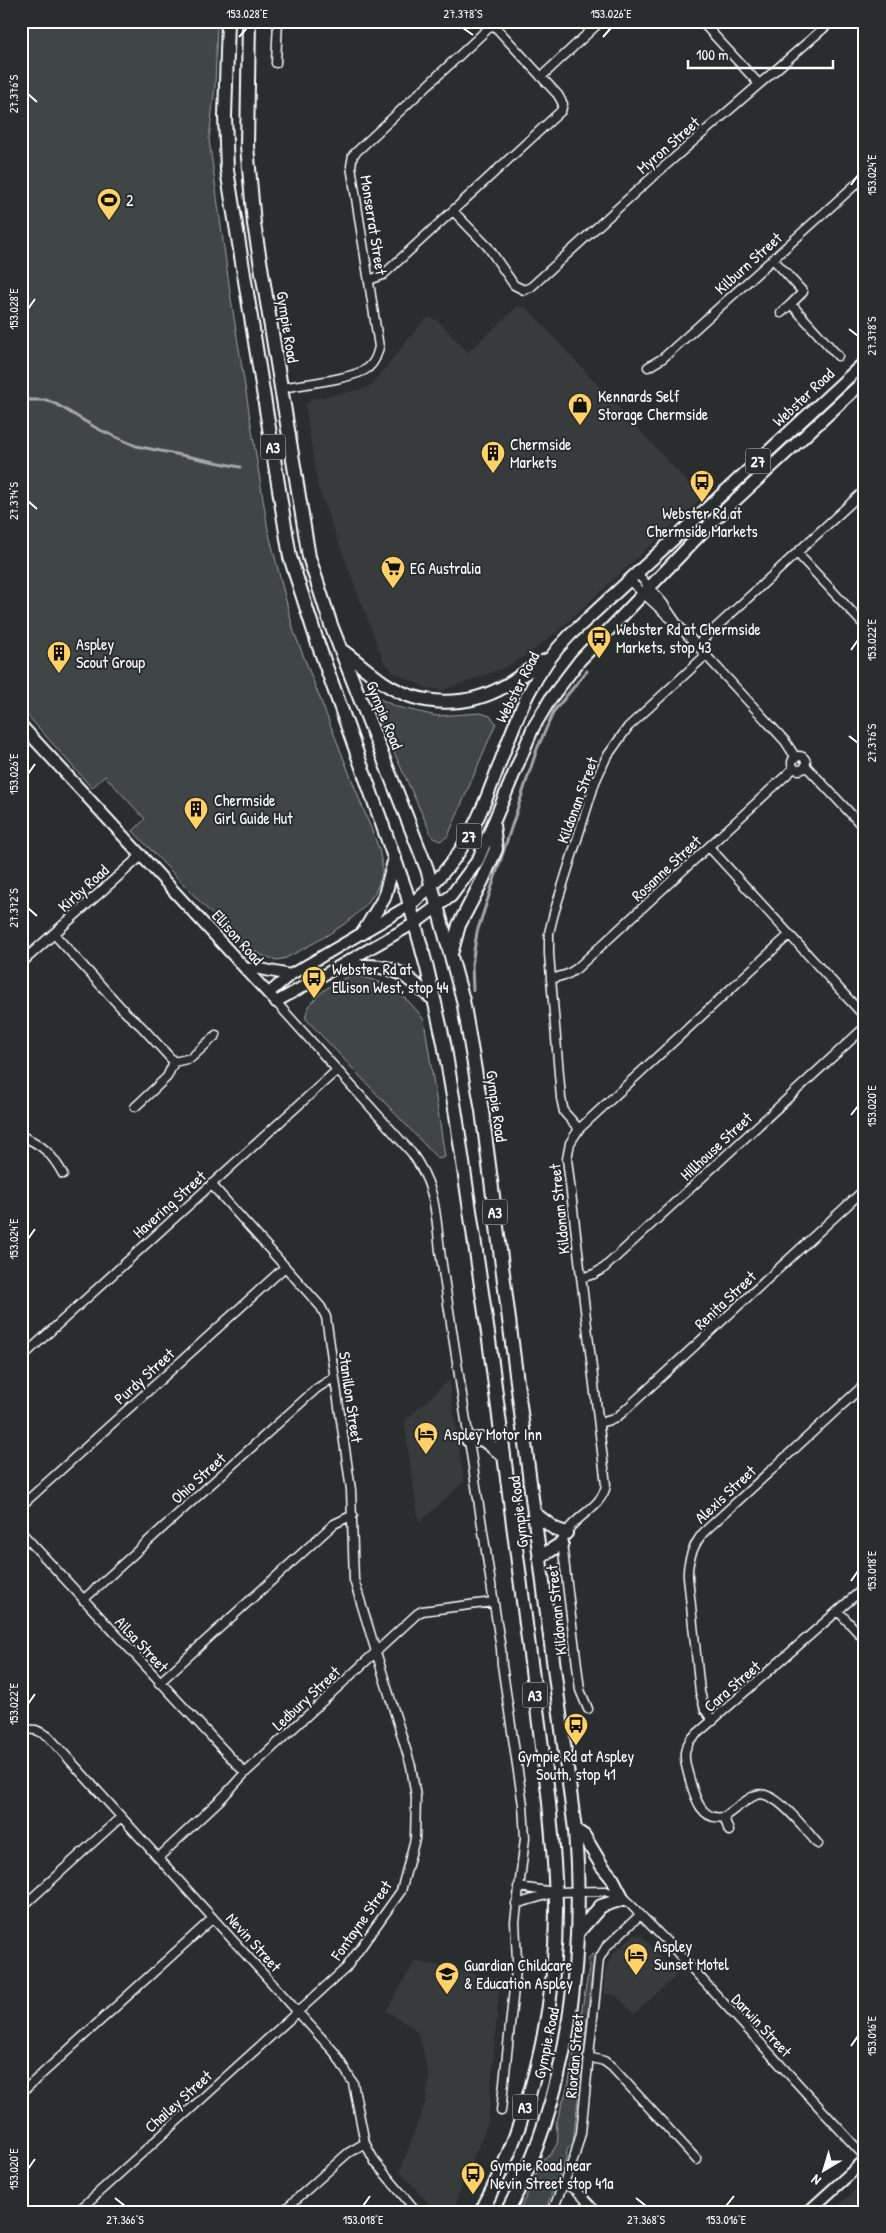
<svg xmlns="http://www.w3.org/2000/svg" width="886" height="2233" font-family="'Patrick Hand',sans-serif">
  <rect width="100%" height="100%" fill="#2a2d2e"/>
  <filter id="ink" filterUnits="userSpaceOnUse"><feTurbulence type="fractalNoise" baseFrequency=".02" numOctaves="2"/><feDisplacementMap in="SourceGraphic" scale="10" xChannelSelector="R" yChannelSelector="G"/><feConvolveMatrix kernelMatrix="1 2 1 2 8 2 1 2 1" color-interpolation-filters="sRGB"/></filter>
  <g filter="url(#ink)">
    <path fill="#373a3b" d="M517,307H526L702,498L559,630L530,653L504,668L444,690L427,688L394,673L383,660L318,488L305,405L311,399L363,389L371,385L424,320L431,318L437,320L468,352Z
      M449,1380L464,1482L419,1523L404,1422Z
      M634,1935L642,1936L676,1976L634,2014L616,1995L605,1994V1974L607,1965L614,1953Z
      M415,1961L500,1979L488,2122L458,2196L455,2212H437L400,2171L426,2100L429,2078L422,2045L416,2030L386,2011Z
      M865,2181V2212H831Z"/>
    <path fill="#414445" stroke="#a0a2a2" d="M21,21H217L215,86L209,139L231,299L268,530L294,632L379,849C380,856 383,865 382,872C376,914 319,940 286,958L277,960L264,956L252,950L224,927L133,831L145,819L105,776L92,788L21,708Z
      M376,697L397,707L437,716L481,713L490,716L496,723L448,836L440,841L433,838L372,704V699Z
      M352,976C383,978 407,995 424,1020L445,1157L438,1159L306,1019C303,1002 337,978 352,976Z
      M592,1954L594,1955V1958L573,2143L567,2150L566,2160L544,2212H519L543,2159L551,2154L557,2144L558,2135L556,2124L569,2082L589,1969L588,1960Z"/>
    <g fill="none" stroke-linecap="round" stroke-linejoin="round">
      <path stroke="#a6a7a7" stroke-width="3" d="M21,400H46L56,404L98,429L136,446L240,467
        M473,990L472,964L477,932L537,749L554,711L587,671"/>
      <defs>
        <path id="minor" d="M701,21L759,84
          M276,63L278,21
          M541,77L601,21
          M453,211L488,247L514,285L524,290L531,287L650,179L832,21
          M773,259L803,292L791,304L838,356
          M369,280L383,275L561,111L563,104L558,95L490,21
          M781,313L791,304
          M648,367L663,358L865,176
          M282,388C302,384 354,379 368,368C375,362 377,355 379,347L351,166L353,155L493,24
          M797,553L865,626
          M637,573L662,602L678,625L785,741L796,758
          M629,580L671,619
          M697,645L865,490
          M792 763a7 7 0 1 1 14 0a7 7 0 1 1-14 0Z
          M806,766L865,829
          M709,847L865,1017
          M54,934L126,1013L141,1026L174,1062
          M551,979L568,974L576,969L794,768
          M276,1002L411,1152C438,1189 435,1215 441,1258L501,1649L502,1665L523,1805L525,1838L515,1922L517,1960L501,2111
          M135,1107L167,1077L174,1062L191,1058L216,1035
          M579,1129L564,1112L561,1098L549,954V933L554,913L595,782L606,758L628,727L706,655
          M21,1136C42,1144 52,1154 63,1174
          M581,1278L594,1274L604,1268L865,1027
          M21,1358L336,1071
          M599,1423L614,1419L622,1413L865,1189
          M21,1506L285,1267
          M21,1532L245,1773
          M83,1600L316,1389L333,1378
          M838,1611L865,1640
          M159,1683L334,1524L353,1515
          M588,1709L580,1690L562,1543C567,1518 602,1510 606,1485L567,1159L570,1143L579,1129L789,935
          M713,1721L705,1710L700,1692L688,1577C687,1561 694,1543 704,1532L865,1384
          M21,1729L36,1730L48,1736L335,2053L353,2083L365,2143L375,2162L417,2212
          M724,1817C734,1810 745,1800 756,1795C775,1788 806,1831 818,1844
          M729,1831L724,1817C700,1822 694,1794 689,1777C687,1769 684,1761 685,1753C685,1748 688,1744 691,1739L865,1587
          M159,1857L223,1797L245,1773L417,1614L422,1611L493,1602
          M518,1887L555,1892L605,1891L617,1895L628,1902L675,1950L865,2157
          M516,1904L553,1893
          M21,1908L121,1817
          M588,2057L604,2061L612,2067L697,2160
          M21,2093L213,1918
          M564,2183L576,2190L597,2212
          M77,2212L346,1968L401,1891L415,1839L416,1797L411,1766L354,1580L351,1490L326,1317L321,1307L211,1184
          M282,2212L348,2153L365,2143
          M552,2212L574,2158L581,2133L599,1959L606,1947L640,1915"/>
        <path id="tertiary" d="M21,963L142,855"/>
        <path id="secondary" d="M21,725L276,1002L415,923
          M247,969L256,968L290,975
          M269,993L290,975L410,905
          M808,2212L865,2160"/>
        <path id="primary" d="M410,905C430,888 447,871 461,849C504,780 510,694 570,635L865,362
          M415,923L451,896L478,860L533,728L551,698L580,660L713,521L865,380"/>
        <path id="trunk" d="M228,21L225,116L227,170L290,557L317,641L406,891L427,968L444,1043L456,1115L489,1340L548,1793C552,1833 556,1872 556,1911C556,2015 530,2121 481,2212
          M249,21L247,146L254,224L309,557L331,625L427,869L463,1000L482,1111L575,1830C585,1959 569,2096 507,2212
          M341,650C356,660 369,673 384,683C420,707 467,708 505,686C519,678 531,667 547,660
          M363,933L384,898L395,858
          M452,951L459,925L482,881L496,849L493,825
          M341,967C364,966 387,963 406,977C416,984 424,993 434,999
          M468,1440L482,1439L504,1456
          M534,1513L555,1529L566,1533
          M539,1558L562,1543
          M575,1830L584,1836L602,1866L612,1878L623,1899L601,1906L578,1932"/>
      </defs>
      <use href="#minor" stroke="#fff" stroke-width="11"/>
      <use href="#tertiary" stroke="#fff" stroke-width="12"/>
      <use href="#secondary" stroke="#fff" stroke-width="14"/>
      <use href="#primary" stroke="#fff" stroke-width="15"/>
      <use href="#trunk" stroke="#fff" stroke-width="16"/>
      <use href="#minor" stroke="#2a2d2e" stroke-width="8"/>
      <use href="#tertiary" stroke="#2a2d2e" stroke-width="9"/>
      <use href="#secondary" stroke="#2a2d2e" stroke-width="10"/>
      <use href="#primary" stroke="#2a2d2e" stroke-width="11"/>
      <use href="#trunk" stroke="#2a2d2e" stroke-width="12"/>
    </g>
  </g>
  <path fill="none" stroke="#fff" stroke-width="2" d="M463,28L473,35M239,37L247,28M603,37L611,28M28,94L37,102M851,185L858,175M28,309L35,299M849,329L858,336M28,501L37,509M851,650L858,640M849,736L858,743M28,774L35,764M28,908L37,916M851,1115L858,1106M28,1239L35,1229M851,1581L858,1571M28,1704L35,1694M851,2046L858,2036M28,2169L35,2159M115,2198L125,2206M636,2198L646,2206M363,2206L370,2196M726,2206L734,2196"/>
  <defs>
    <symbol id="stadium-pin" viewBox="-11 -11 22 30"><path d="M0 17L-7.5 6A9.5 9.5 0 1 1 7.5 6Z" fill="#ffd166" stroke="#2a2d2e"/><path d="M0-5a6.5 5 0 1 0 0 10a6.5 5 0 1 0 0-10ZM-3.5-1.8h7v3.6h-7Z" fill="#111"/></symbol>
    <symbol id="shop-pin" viewBox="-11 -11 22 30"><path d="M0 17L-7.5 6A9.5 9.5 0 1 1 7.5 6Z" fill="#ffd166" stroke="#2a2d2e"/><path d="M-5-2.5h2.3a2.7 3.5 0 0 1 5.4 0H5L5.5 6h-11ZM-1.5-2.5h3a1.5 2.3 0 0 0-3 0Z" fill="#111"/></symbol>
    <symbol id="building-pin" viewBox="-11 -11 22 30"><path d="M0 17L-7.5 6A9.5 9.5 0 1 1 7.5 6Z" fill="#ffd166" stroke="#2a2d2e"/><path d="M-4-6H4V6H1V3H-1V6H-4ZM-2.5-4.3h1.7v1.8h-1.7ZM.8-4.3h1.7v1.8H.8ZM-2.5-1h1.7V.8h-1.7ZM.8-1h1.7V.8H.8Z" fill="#111"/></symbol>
    <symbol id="bus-pin" viewBox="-11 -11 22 30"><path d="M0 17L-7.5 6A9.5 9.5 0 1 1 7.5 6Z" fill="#ffd166" stroke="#2a2d2e"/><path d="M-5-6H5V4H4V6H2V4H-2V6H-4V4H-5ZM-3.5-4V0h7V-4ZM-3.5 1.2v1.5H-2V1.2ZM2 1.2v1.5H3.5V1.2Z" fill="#111"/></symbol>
    <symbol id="supermarket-pin" viewBox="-11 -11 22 30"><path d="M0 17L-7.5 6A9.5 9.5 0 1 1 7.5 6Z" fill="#ffd166" stroke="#2a2d2e"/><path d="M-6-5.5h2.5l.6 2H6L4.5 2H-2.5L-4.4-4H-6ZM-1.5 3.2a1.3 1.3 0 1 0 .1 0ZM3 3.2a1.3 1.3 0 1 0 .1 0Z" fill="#111"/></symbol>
    <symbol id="hotel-pin" viewBox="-11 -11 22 30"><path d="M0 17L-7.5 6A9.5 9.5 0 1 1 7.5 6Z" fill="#ffd166" stroke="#2a2d2e"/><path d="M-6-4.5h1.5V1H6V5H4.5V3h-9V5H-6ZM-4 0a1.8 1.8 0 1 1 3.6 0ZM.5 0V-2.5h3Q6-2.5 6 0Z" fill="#111"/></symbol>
    <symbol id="school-pin" viewBox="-11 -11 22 30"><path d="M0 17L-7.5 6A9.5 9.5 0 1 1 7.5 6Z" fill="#ffd166" stroke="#2a2d2e"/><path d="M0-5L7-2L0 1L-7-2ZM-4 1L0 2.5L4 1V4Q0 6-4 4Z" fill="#111"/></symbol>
  </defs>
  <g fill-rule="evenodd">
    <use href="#stadium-pin" x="95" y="186" width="28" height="38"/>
    <use href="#shop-pin" x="566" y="391" width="28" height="38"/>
    <use href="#building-pin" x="479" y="439" width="28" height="38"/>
    <use href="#bus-pin" x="688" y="468" width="28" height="38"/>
    <use href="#supermarket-pin" x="379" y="554" width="28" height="38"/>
    <use href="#bus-pin" x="585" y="624" width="28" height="38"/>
    <use href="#building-pin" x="45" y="639" width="28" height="38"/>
    <use href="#building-pin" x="182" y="795" width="28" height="38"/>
    <use href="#bus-pin" x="300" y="964" width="28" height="38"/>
    <use href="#hotel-pin" x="412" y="1420" width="28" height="38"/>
    <use href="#bus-pin" x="562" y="1711" width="28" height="38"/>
    <use href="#hotel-pin" x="622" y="1941" width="28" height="38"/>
    <use href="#school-pin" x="433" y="1960" width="28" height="38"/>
    <use href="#bus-pin" x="459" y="2160" width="28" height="38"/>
  </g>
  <g text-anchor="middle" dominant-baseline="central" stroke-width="4" stroke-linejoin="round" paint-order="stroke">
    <g fill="#2a2d2e" stroke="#bfc0c0" stroke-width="1">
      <rect x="260.5" y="434.5" width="25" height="25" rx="4"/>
      <rect x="745.5" y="448.5" width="25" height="25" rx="4"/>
      <rect x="456.5" y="823.5" width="25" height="25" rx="4"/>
      <rect x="482.5" y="1199.5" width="25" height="25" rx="4"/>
      <rect x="522.5" y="1682.5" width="25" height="25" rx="4"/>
      <rect x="512.5" y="2094.5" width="25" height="25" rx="4"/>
    </g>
    <g font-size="15" font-weight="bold" fill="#fff">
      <text x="273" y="447">A3</text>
      <text x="758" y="461">27</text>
      <text x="469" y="836">27</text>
      <text x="495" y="1212">A3</text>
      <text x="535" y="1695">A3</text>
      <text x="525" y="2107">A3</text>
    </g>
    <g font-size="16" fill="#fff" stroke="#2a2d2e">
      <text transform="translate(668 145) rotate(-41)">Myron Street</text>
      <text transform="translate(374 225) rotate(81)">Monserrat Street</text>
      <text transform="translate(748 263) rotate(-42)">Kilburn Street</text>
      <text transform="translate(288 327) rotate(81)">Gympie Road</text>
      <text transform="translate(803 397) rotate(-43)">Webster Road</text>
      <text transform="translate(517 687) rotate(-63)">Webster Road</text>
      <text transform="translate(385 715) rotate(68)">Gympie Road</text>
      <text transform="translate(577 800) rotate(-70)">Kildonan Street</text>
      <text transform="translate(666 868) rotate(-43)">Rosanne Street</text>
      <text transform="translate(83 888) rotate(-42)">Kirby Road</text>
      <text transform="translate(238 937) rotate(48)">Ellison Road</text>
      <text transform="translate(497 1106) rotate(82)">Gympie Road</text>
      <text transform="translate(716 1146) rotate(-43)">Hillhouse Street</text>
      <text transform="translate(169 1204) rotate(-42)">Havering Street</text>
      <text transform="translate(559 1209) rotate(-96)">Kildonan Street</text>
      <text transform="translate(725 1300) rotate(-43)">Renita Street</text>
      <text transform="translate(144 1376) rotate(-42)">Purdy Street</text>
      <text transform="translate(351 1397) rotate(82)">Stanillon Street</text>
      <text transform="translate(198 1478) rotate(-42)">Ohio Street</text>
      <text transform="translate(725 1494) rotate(-43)">Alexis Street</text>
      <text transform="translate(518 1512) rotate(-97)">Gympie Road</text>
      <text transform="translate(556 1610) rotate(-96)">Kildonan Street</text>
      <text transform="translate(142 1644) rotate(47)">Ailsa Street</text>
      <text transform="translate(732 1686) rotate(-41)">Cara Street</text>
      <text transform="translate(306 1698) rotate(-43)">Ledbury Street</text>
      <text transform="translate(361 1920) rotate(-55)">Fontayne Street</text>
      <text transform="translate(254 1942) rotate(48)">Nevin Street</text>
      <text transform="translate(762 2025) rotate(47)">Darwin Street</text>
      <text transform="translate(546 2043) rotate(-78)">Gympie Road</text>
      <text transform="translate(574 2056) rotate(-85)">Riordan Street</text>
      <text transform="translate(178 2101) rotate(-42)">Chailey Street</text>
    </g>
    <g font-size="16" fill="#fff" stroke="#2a2d2e" text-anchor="start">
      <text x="126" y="200">2</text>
      <text x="598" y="396">Kennards Self<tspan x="598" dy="18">Storage Chermside</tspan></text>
      <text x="510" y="444">Chermside<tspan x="510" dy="18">Markets</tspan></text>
      <text x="702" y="513" text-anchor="middle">Webster Rd at<tspan x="702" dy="18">Chermside Markets</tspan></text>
      <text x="410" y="568">EG Australia</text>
      <text x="616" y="629">Webster Rd at Chermside<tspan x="616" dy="18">Markets, stop 43</tspan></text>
      <text x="76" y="644">Aspley<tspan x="76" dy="18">Scout Group</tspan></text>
      <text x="214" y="800">Chermside<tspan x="214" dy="18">Girl Guide Hut</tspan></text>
      <text x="332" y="969">Webster Rd at<tspan x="332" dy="18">Ellison West, stop 44</tspan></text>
      <text x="444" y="1434">Aspley Motor Inn</text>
      <text x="576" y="1756" text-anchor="middle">Gympie Rd at Aspley<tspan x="576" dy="18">South, stop 41</tspan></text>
      <text x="654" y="1946">Aspley<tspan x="654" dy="18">Sunset Motel</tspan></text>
      <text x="464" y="1965">Guardian Childcare<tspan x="464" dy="18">&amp; Education Aspley</tspan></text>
      <text x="490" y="2165">Gympie Road near<tspan x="490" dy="18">Nevin Street stop 41a</tspan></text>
    </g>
  </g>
  <rect width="886" height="2233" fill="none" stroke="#2a2d2e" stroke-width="55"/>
  <g transform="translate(824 2170) rotate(218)" stroke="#2a2d2e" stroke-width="4" paint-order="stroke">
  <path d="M0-4L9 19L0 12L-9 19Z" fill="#ffffff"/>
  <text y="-8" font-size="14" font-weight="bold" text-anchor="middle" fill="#ffffff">N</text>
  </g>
  <path d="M688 60v8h145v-8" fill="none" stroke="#ffffff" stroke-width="2.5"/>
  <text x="696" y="60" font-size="15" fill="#ffffff" stroke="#2a2d2e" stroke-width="4" paint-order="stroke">100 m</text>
  <rect x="28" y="28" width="830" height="2178" fill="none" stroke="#fff" stroke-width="2"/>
  <g font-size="12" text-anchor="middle" fill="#fff">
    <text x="247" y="18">153.028°E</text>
    <text x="463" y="18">27.378°S</text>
    <text x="611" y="18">153.026°E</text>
    <text transform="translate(14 94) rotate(-90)" y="4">27.376°S</text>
    <text transform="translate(872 175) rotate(-90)" y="4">153.024°E</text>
    <text transform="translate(14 309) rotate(-90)" y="4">153.028°E</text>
    <text transform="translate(872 336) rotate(-90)" y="4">27.378°S</text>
    <text transform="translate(14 501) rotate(-90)" y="4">27.374°S</text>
    <text transform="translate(872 640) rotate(-90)" y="4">153.022°E</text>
    <text transform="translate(872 743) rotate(-90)" y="4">27.376°S</text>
    <text transform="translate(14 774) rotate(-90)" y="4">153.026°E</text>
    <text transform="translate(14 908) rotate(-90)" y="4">27.372°S</text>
    <text transform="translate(872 1106) rotate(-90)" y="4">153.020°E</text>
    <text transform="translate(14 1239) rotate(-90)" y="4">153.024°E</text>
    <text transform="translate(872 1571) rotate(-90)" y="4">153.018°E</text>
    <text transform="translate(14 1704) rotate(-90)" y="4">153.022°E</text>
    <text transform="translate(872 2036) rotate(-90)" y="4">153.016°E</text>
    <text transform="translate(14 2169) rotate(-90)" y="4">153.020°E</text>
    <text x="125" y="2224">27.366°S</text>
    <text x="363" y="2224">153.018°E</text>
    <text x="646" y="2224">27.368°S</text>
    <text x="726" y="2224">153.016°E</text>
  </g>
</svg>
